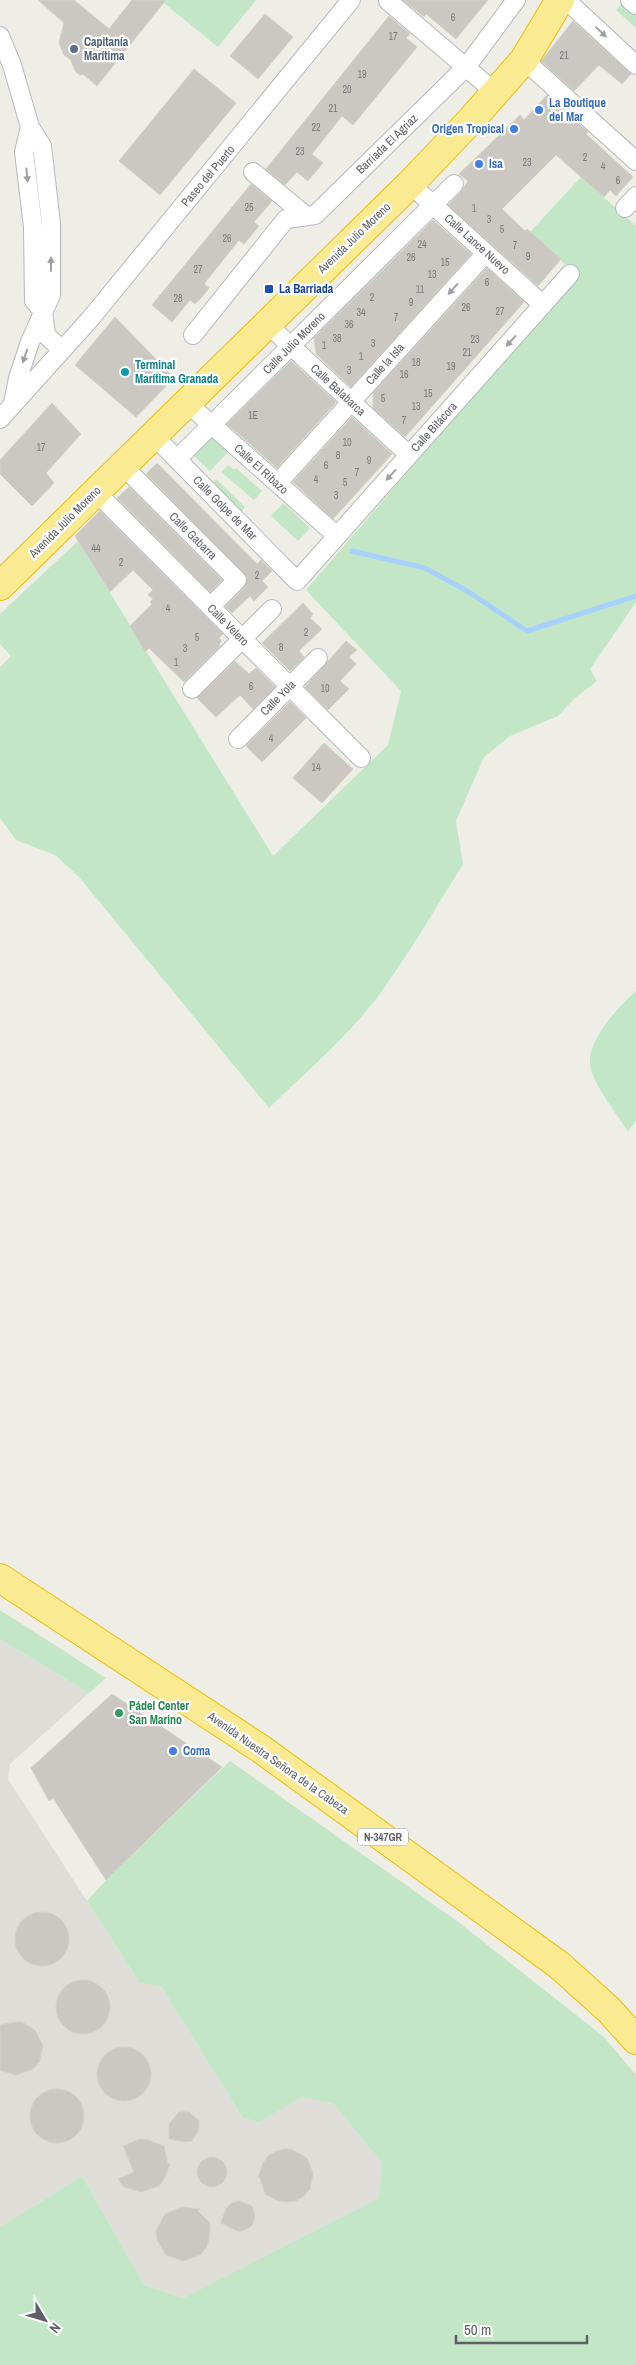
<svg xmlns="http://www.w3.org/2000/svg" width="636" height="2365" font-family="'Archivo Narrow',sans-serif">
  <rect width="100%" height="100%" fill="#efeee6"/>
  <path fill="#deddd8" d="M0,1639L89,1693L10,1764L8,1779L140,1983L161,1986L243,2118L259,2122L301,2096L333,2103L382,2163L379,2198L183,2298L144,2285L82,2176L0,2227Z"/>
  <path fill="#c3e6c7" d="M160,0H256L218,47Z
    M624,2L636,13V28L616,10Z
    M581,177L636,226V602L590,669L597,681L575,698L558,716L510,736L484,757L456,821L463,864C435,909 408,956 376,999C345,1039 305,1073 269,1108L79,877L55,855L16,840L0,818V667L11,656L0,644V614L78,541L273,856L388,745L401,691L306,590L577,275L530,232Z
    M212,436L228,452L210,471L193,455Z
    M228,465L234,470L236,468L262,491L254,500L221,472Z
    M216,479L245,507L242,511L212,483Z
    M283,503L310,528L298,541L271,516Z
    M636,991V1120L628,1132C618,1115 592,1083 590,1065C587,1040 619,1006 636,991Z
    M0,1610L106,1678L89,1693L0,1639Z
    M230,1761L457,1921L604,2037L636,2075V2365H0V2227L82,2176L144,2285L183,2298L379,2198L382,2163L333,2103L301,2097L259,2122L243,2118L161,1986L140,1983L87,1901L106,1880Z"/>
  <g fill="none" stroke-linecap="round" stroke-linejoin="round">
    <path stroke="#a9d0fd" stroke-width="5" d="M352,551L425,568L469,592L527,631L636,596"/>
  </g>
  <path fill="#cbc8c3" stroke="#d4d1c4" d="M38,0H74L109,29L132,0H166L97,86L83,74L80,75L75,71L71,60L64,55L59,42L64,23Z
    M403,0H488L456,39L426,14L424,17Z
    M265,14L293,37L258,79L230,56Z
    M389,16L410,34L406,38L417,47L353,125L342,116L312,154L323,163L308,181L297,172L285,185L266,169Z
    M573,21L631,74L622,84L599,65L574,91L541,61Z
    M194,69L236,103L160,195L119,161Z
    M547,95L588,132L586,134L633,177L616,196L610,190L604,197L556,155L502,209L525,231L527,229L561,259L538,286L448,205L461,192L468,181L459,174L520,115L524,120Z
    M251,184L272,201L254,222L259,226L244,244L239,240L204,284L209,288L202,297L195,304L190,300L172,322L152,305Z
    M433,220L471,254L351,387L316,354L314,338Z
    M487,268L524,302L405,437L373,408V393Z
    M115,317L174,378L136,417L75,365Z
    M291,361L336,402L277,468L227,424Z
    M52,403L81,434L46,473L54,483L32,506L0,474V460Z
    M352,417L392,454L333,519L293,482Z
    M157,463L257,564L261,560L272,571L262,581L268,587L254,601L250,596L232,613L225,607L245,587L247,577L146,474Z
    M129,487L222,580L210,592L117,498Z
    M100,511L223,634L219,638L222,641L219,644L220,646L184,682L149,648L145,652L130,626L152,604L150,602L153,599L148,595L153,590L133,570L110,592L75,536Z
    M303,603L313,614L310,618L322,629L299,651L304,657L290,671L262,643Z
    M346,641L357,650L349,657L356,664L340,681L349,689L328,710L305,687Z
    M235,661L249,674L256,668L275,687L253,709L240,695L216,717L197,698Z
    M290,702L306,718L262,762L246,746Z
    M324,743L353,769L322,803L293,778Z
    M112,1694L222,1767L106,1880L53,1798L49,1801L31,1768Z
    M15 1939a27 27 0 1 1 54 0a27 27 0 1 1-54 0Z
    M56 2007a27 27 0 1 1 54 0a27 27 0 1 1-54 0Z
    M14,2022H22L35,2030L43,2046L39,2062L33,2069L16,2075L0,2070V2025Z
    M97 2074a27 27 0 1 1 54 0a27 27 0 1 1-54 0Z
    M30 2116a27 27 0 1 1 54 0a27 27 0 1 1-54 0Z
    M179,2112H189L199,2121V2130L192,2141L184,2142L169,2139V2124Z
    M140,2139L148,2140L164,2146L168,2164H170L164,2179L159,2186L141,2192L124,2187L118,2179L134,2172L123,2146Z
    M285,2149L293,2150L307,2158L313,2173L310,2189L304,2196L296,2201L287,2202L278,2201L265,2194L260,2178H258L263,2163L268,2156L276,2151Z
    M197 2172a15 15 0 1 1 30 0a15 15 0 1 1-30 0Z
    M239,2201L252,2206L255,2215L253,2224L249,2228L239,2232L221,2223L226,2209L231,2203Z
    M182,2207L200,2209L198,2211L210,2223L209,2240L206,2248L200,2255L183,2261L166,2255L157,2240L156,2231L165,2214Z"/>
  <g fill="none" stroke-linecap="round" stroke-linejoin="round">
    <defs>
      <path id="street" d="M566,0L636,65
        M630,0L636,5
        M388,1L496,93
        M0,36L12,65L30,127L42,146L51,223V295L30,342L18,378L13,404
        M524,60L636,161
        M30,127L24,152L33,227L34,301L43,311L46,335L62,350
        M253,172L306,216
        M410,184L543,305
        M625,208L636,196
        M267,324L409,455
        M193,335L286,219L315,215L467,66L516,0
        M186,402L337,536
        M0,419L91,318L351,0
        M153,435L297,581L570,274
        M177,459L454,184
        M122,465L237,580L210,607
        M284,476L486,253
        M95,491L361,758
        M192,689L272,609
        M238,739L318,658"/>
      <path id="highway" d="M0,586L410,184L472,119L524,60L560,0
        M0,1578L261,1749L559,1965L609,2010L636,2040"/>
    </defs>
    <use href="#street" stroke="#b6b8bc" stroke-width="20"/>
    <use href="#highway" stroke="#efbe06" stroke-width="30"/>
    <use href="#street" stroke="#fff" stroke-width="18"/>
    <use href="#highway" stroke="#faea92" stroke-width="28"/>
  </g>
  <defs><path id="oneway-solid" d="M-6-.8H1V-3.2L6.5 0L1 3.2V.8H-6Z" transform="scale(1.25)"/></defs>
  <g fill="#9ea0a3">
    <use href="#oneway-solid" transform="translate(601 32) rotate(43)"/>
    <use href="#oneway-solid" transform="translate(27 175) rotate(84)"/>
    <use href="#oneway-solid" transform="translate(51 264) rotate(-90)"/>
    <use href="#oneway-solid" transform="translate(453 289) rotate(132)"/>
    <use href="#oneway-solid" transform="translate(511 341) rotate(132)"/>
    <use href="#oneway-solid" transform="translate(25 356) rotate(109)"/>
    <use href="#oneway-solid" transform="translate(391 475) rotate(132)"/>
  </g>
  <circle fill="#5c6f8a" stroke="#fff" stroke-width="2" cx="74" cy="49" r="5"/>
  <g fill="#3f7fe0" stroke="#fff" stroke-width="2">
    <circle cx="539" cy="110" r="5"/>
    <circle cx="514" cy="129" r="5"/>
    <circle cx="479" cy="164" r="5"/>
    <circle cx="173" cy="1751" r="5"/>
  </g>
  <rect fill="#1a4fb4" stroke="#fff" stroke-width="2" x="264" y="284" width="10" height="10" rx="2.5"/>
  <circle fill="#0f9aa8" stroke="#fff" stroke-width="2" cx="125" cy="372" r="5"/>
  <circle fill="#2e9e5b" stroke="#fff" stroke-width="2" cx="119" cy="1713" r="5"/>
  <g text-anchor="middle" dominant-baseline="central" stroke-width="4.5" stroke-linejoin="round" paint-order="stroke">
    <g font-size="10" fill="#797a7d">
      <text x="453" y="17">6</text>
      <text x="393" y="36">17</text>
      <text x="564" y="55">21</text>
      <text x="362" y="74">19</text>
      <text x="347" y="89">20</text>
      <text x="333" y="108">21</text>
      <text x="316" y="127">22</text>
      <text x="300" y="151">23</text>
      <text x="585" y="157">2</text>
      <text x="527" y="162">23</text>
      <text x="603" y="166">4</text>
      <text x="618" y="180">6</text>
      <text x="249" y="207">25</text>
      <text x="474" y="208">1</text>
      <text x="489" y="219">3</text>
      <text x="502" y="229">5</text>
      <text x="227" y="238">26</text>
      <text x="422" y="244">24</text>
      <text x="515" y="245">7</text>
      <text x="528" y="256">9</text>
      <text x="411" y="257">26</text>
      <text x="445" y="262">15</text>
      <text x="198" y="269">27</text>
      <text x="432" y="274">13</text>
      <text x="487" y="282">6</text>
      <text x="420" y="289">11</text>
      <text x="372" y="297">2</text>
      <text x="178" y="298">28</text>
      <text x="411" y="302">9</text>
      <text x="466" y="307">26</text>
      <text x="500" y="311">27</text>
      <text x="361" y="312">34</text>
      <text x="396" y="317">7</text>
      <text x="349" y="324">36</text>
      <text x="337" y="338">38</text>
      <text x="475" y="339">23</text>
      <text x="373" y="343">3</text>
      <text x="324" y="345">1</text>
      <text x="467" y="352">21</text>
      <text x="361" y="356">1</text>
      <text x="416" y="362">18</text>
      <text x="451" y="366">19</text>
      <text x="349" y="370">3</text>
      <text x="404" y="374">16</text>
      <text x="428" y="393">15</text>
      <text x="383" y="398">5</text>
      <text x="416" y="406">13</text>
      <text x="253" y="415">1E</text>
      <text x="404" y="420">7</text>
      <text x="347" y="442">10</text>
      <text x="41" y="447">17</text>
      <text x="338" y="455">8</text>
      <text x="369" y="460">9</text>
      <text x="326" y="465">6</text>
      <text x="357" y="472">7</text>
      <text x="316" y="479">4</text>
      <text x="345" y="482">5</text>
      <text x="336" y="495">3</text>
      <text x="96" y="548">44</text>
      <text x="121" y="562">2</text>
      <text x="257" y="575">2</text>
      <text x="168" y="608">4</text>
      <text x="306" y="632">2</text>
      <text x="197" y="637">5</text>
      <text x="281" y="647">8</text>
      <text x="185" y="648">3</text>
      <text x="176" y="662">1</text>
      <text x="251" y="686">6</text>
      <text x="325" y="688">10</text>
      <text x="271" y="738">4</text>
      <text x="316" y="767">14</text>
    </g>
    <rect fill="#fff" stroke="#8e9094" stroke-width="1" x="358" y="1828.5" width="50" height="17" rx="4"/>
    <g font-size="11" font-weight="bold" fill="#5e6066">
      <text x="383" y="1837">N-347GR</text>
    </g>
    <g font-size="12" font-weight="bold" fill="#4e5e75" stroke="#fff" text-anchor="start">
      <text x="84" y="42">Capitanía<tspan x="84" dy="14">Marítima</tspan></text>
    </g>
    <g font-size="12" font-weight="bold" fill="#366cbe" stroke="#fff" text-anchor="start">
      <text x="549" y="103">La Boutique<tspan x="549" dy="14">del Mar</tspan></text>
      <text x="504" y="129" text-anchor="end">Origen Tropical</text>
      <text x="489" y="164">Isa</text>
      <text x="183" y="1751">Coma</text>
    </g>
    <g font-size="12" fill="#5e6066" stroke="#fff">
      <text transform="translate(387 144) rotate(-44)">Barriada El Agriaz</text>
      <text transform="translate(208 176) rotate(-50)">Paseo del Puerto</text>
      <text transform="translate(354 238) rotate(-44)">Avenida Julio Moreno</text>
      <text transform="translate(477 244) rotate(42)">Calle Lance Nuevo</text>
      <text transform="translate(294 343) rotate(-45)">Calle Julio Moreno</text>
      <text transform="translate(385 364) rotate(-48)">Calle la Isla</text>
      <text transform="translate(338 390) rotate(43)">Calle Balabarca</text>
      <text transform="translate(434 427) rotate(-48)">Calle Bitácora</text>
      <text transform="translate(261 469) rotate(42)">Calle El Ribazo</text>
      <text transform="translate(225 508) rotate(45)">Calle Golpe de Mar</text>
      <text transform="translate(65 522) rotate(-45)">Avenida Julio Moreno</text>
      <text transform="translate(193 536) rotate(45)">Calle Gabarra</text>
      <text transform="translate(228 625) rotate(45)">Calle Velero</text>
      <text transform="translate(278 698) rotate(-45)">Calle Yola</text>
      <text transform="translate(278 1763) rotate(35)">Avenida Nuestra Señora de la Cabeza</text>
    </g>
    <g font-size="12" font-weight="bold" fill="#164399" stroke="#fff" text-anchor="start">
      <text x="279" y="289">La Barriada</text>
    </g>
    <g font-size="12" font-weight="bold" fill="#0d838f" stroke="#fff" text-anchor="start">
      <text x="135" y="365">Terminal<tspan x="135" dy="14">Marítima Granada</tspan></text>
    </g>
    <g font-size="12" font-weight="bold" fill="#27864d" stroke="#fff" text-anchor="start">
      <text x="129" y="1706">Pádel Center<tspan x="129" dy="14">San Marino</tspan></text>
    </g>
  </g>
  <g transform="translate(45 2320) rotate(128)" stroke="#ffffff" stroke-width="4" paint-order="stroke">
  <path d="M0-4L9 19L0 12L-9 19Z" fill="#5e6066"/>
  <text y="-8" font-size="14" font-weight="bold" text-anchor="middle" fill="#5e6066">N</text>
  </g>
  <path d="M456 2335v8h131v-8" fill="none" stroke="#5e6066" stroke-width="2.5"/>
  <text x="464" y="2335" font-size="15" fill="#5e6066" stroke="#ffffff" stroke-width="4" paint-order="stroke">50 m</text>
</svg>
